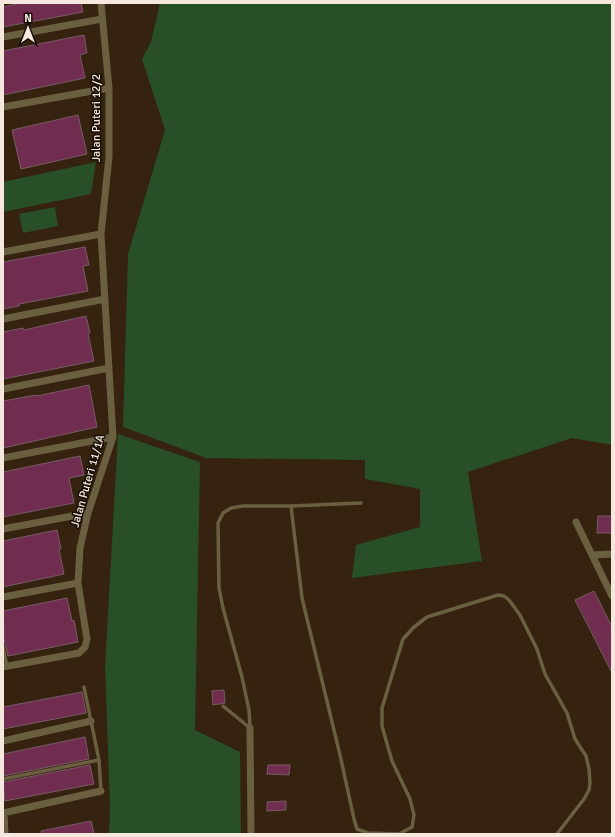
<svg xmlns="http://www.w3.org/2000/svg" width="615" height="837" font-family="Signika,sans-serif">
  <rect width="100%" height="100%" fill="#35220f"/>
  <path fill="#284f25" d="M160,3H612V445L572,438L468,472L482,561L352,578L356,545L420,527V489L365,479V460L206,458L123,427L128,254L165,130L142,59L151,42Z
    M96,162L91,194L3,212V182Z
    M55,207L58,226L23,233L19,214Z
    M118,434L200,462L195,730L240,752L241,834H109L110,807L105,667Z"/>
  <path fill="#702d4f" stroke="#785b68" d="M21,3H81L83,12L3,27V7Z
    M84,35L87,53L80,55L85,78L3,95V51Z
    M78,115L87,154L21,169L12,130Z
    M85,247L89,265L83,266L88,291L19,304V306L3,309V262Z
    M86,316L90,333L88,334L94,361L3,379V332L23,328L24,330Z
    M89,385L97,427L3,448V401L36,395L37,396Z
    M80,456L84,475L69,478L74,503L3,517V472Z
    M598,516H612V533H597Z
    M57,530L61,549H59L64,574L3,587V541Z
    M594,591L612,627V673L575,600Z
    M67,598L72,621L74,620L78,642L8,656L3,635H4L3,611Z
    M224,690L225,703L213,705L212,691Z
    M82,692L86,713L3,729V707Z
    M85,737L89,759L3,776V754Z
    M90,765L94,784L5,801L3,782Z
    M268,765H290L289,775L267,774Z
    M286,801V810L267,811V802Z
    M91,821L94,834H41V831Z"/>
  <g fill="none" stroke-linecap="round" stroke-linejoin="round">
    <path stroke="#6b5f41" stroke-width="3.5" d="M291,506L302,598L340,755L354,819L357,829L368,833L399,834L412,827L414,815L410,799L392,761L382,726V708L403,639L414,627L427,617L498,595L504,596L509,600L520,615L537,649L545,674L567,713L575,739L586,756L589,769L590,783L589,790L584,799L557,834
      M3,647L7,666
      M84,687L99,760L101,791
      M223,706L250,728
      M250,728L249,710L242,677L223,608L219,588L218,523L223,513L231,508L243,506H291L361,503
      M3,779L99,760"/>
    <path stroke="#6b5f41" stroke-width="7" d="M3,37L102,19
      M3,107L109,88
      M3,252L101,234
      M3,319L105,299
      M3,389L109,368
      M3,458L113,437
      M576,522L612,596
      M3,529L88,513
      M592,555L612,554
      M3,597L78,583
      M3,667L79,653L85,647L87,639L78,583L80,548L88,513L113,437L101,234L109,157V88L101,3
      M250,728L251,834
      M3,741L91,721
      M3,813L101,791
      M4,813L5,834"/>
  </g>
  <g text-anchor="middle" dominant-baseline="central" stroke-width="3" stroke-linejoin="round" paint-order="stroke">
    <g font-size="12" fill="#f6e8dd" stroke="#160e06">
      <text transform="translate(96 118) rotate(-90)">Jalan Puteri 12/2</text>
      <text transform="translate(88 481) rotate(-74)">Jalan Puteri 11/1A</text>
    </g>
  </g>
  <rect width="615" height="837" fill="none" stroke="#f6e8dd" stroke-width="8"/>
  <g transform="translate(28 28)" stroke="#160e06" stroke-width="3" paint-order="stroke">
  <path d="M0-3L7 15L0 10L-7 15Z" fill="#f6e8dd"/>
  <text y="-6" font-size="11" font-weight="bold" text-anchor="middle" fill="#f6e8dd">N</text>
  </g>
</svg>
